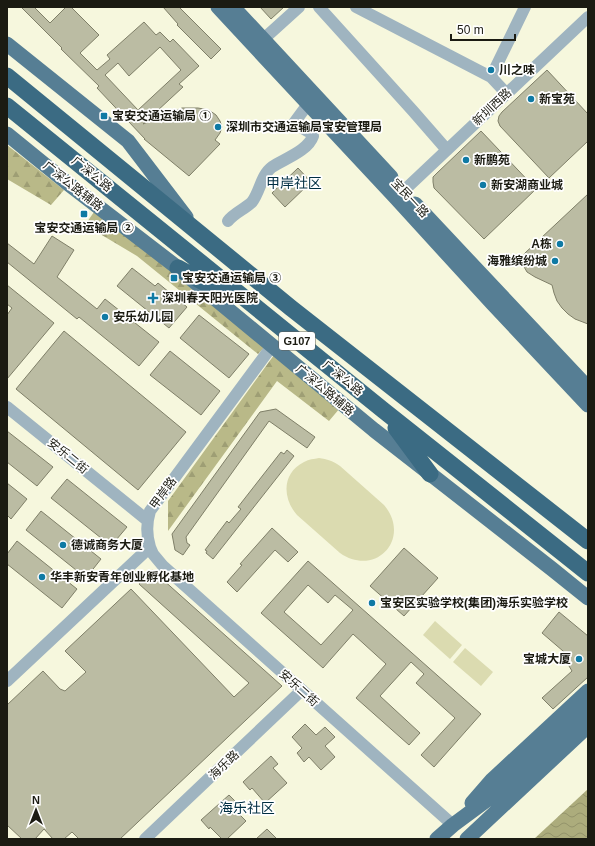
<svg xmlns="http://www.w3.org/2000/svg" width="595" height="846" font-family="Arial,'Noto Sans SC',sans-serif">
  <defs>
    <pattern id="forest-firs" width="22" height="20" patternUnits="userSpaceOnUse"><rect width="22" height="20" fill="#b9b988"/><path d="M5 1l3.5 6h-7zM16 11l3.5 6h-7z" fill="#9e9e74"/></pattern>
    <pattern id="water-waves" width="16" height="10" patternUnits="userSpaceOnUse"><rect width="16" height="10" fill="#acac7c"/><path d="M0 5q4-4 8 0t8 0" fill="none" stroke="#93936a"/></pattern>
  </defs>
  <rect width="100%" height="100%" fill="#f6f7dd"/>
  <path fill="url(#forest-firs)" d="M7,145L64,190L51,205L7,179Z
    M94,212L176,274L265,347L258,354L137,256L85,225Z
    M274,355L340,408L329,421L277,381L168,531V501Z"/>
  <path fill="#dbdbb0" d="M319,458C327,459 333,461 340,466L384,505C412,538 376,578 340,553L297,515C282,498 282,473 304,462C309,459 314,459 319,458Z
    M435,621L462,645L450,659L423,635Z
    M465,648L493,672L481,686L453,662Z"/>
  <path fill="url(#water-waves)" d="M588,789V839H534Z"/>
  <path fill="#bbbca3" stroke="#7f7f68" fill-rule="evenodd" d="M21,7H34L50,23L66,7H71L99,35L80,53L97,70L110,59L107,55L144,22L156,35L160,32L170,42L173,39L199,66L179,84L183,87L143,124L182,108H198L209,110L216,115L220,121L222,127L220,133L215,140L220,144L189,176L144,139H145L97,88L99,86L61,49L62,48ZM160,47L181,70L138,110L105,75L118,63L129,76Z
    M163,7H179L221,49L211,59L177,25L178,24Z
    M260,7H284L271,19Z
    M547,70L588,114V141L549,178L500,126L498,121L499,116L502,112Z
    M481,131L536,189L484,239L434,188L433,182V177L437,173Z
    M298,168L311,182L285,207L272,193Z
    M588,194V324L575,319L568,314L562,308L557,301L554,293L552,285L535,277L527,272L523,265L522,258L525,253Z
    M52,236L74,250L57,277L97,309L105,299L159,342L139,366L79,317L77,319L7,262V243L34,264Z
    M132,268L155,286L158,283L187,307L169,328L117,286Z
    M7,285L54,323L7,379V315L12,308L7,304Z
    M199,315L249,354L229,378L180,338Z
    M64,331L186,432L138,490L16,389Z
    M170,351L220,391L201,415L150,375Z
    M276,409L315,437L307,448L269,421L186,537L187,543L190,545L183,555L175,550L172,534L260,412Z
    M7,431L53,467L37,486L7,462Z
    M287,450L294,456L213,559L206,553L207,551L205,550L227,521L229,523L234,517L241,509L238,507L281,452L284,454Z
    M67,479L127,527L111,546L51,498Z
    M7,483L27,499L11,519L7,515Z
    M41,511L101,559L86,578L26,530Z
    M272,528L298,552L288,562L275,550L237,592L227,582L242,565L240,564Z
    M17,541L77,589L62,608L7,564V554Z
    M404,548L438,578L404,616L370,586Z
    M308,561L481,714L434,767L421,755L455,718L416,683L424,674L411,662L380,696L420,733L409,745L356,698L386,664L353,634L323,668L261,613ZM308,585L328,603L335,595L353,610L321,645L284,612Z
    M152,570L282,686L120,839H79L72,832L64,839H53L44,829L35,839H22L7,825V705L43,671L60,689L65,691L86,672L65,651L131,589L234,697L249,683L139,584Z
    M559,612L588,636V677L553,709L542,698L572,671L569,666L570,657L542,633Z
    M305,724L316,735L325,727L335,737L325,746L335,757L321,770L309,757L304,762L297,753L302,748L292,737Z
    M271,756L278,764L273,768L287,783L265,803L252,788L250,790L243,782Z
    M229,795L237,803L232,807L246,821L227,839H222L210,827L209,829L201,820Z
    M267,829L277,839H256Z"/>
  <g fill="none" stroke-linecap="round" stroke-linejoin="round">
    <path stroke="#9fb4c0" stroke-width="12" d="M319,7L413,111L447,150
      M356,7L491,77L507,94
      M257,45L299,7
      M491,77L525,7
      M396,198L588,17
      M228,221C234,213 245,209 252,202C260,192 261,175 272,167C284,159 308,151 313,136L311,133L294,123L308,104
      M7,407L147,520
      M150,547L153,554L163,566L453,825
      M7,681L150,547C146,534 146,524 150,511L272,346
      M145,839L302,690"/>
    <path stroke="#567e94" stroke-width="15" d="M218,7L396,198L492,303L588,405
      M233,7L391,177
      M7,44L128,141L186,217
      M7,134L66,182L178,268L374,430L552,569L588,598
      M415,204L588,388
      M472,803L492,780L588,691
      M437,839L453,825L503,788L588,709
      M467,839L588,726"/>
    <path stroke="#3b6b83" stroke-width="17" d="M7,76L291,308L588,541
      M7,106L383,410L588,573
      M178,268L229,296
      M396,428L430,474"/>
  </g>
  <g fill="#0f7aa4" stroke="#fff" stroke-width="1.5">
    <circle cx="491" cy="70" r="4"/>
    <circle cx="531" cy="99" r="4"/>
    <rect x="100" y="112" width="8" height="8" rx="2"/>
    <circle cx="218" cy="127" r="4"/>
    <circle cx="466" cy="160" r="4"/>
    <circle cx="483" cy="185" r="4"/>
    <rect x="80" y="210" width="8" height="8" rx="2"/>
    <circle cx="560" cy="244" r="4"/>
    <circle cx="555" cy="261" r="4"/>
    <rect x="170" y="274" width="8" height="8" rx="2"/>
    <path d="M151 292h4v4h4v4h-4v4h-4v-4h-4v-4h4z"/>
    <circle cx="105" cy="317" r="4"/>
    <circle cx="63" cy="545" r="4"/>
    <circle cx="42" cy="577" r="4"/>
    <circle cx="372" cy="603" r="4"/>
    <circle cx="579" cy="659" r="4"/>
  </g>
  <g text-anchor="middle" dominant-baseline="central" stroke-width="3.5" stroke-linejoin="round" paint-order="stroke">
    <rect fill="#fff" stroke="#5f5f59" stroke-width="1" x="279" y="332" width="36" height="18" rx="3"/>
    <g font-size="11" font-weight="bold" fill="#1b1b12">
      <text x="297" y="341">G107</text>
    </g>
    <g font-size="12" font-weight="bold" fill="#1b1b12" stroke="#fff" text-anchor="start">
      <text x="499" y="70">川之味</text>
      <text x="539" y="99">新宝苑</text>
      <text x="112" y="116">宝安交通运输局 ①</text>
      <text x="226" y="127">深圳市交通运输局宝安管理局</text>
      <text x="474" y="160">新鹏苑</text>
      <text x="491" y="185">新安湖商业城</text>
      <text x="84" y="228" text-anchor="middle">宝安交通运输局 ②</text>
      <text x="552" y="244" text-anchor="end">A栋</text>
      <text x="547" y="261" text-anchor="end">海雅缤纷城</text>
      <text x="182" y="278">宝安交通运输局 ③</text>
      <text x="162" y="298">深圳春天阳光医院</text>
      <text x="113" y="317">安乐幼儿园</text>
      <text x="71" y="545">德诚商务大厦</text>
      <text x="50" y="577">华丰新安青年创业孵化基地</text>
      <text x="380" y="603">宝安区实验学校(集团)海乐实验学校</text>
      <text x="571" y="659" text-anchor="end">宝城大厦</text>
    </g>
    <g font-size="12" fill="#1b1b12" stroke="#fff">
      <text transform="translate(492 107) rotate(-43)">新圳西路</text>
      <text transform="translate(92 174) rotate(39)">广深公路</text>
      <text transform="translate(73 186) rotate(38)">广深公路辅路</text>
      <text transform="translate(410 198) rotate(47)">宝民一路</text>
      <text transform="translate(343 378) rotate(39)">广深公路</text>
      <text transform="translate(325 390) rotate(40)">广深公路辅路</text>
      <text transform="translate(68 456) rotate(39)">安乐二街</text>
      <text transform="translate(163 493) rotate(-54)">甲岸路</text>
      <text transform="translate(299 688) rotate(42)">安乐二街</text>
      <text transform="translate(224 765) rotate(-43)">海乐路</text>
    </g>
    <g font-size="14" fill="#002e42" stroke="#fff">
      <text x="294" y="183">甲岸社区</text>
      <text x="247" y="808">海乐社区</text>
    </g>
  </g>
  <rect width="595" height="846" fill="none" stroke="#1b1b12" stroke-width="16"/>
  <g transform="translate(36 810)" stroke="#ffffff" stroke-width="3" paint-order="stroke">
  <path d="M0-3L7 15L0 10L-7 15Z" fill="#1b1b12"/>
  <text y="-6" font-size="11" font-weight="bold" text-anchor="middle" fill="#1b1b12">N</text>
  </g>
  <path d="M451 34v6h64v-6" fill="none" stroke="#1b1b12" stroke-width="2"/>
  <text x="457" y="34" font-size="12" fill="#1b1b12" stroke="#ffffff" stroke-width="3" paint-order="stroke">50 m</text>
</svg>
